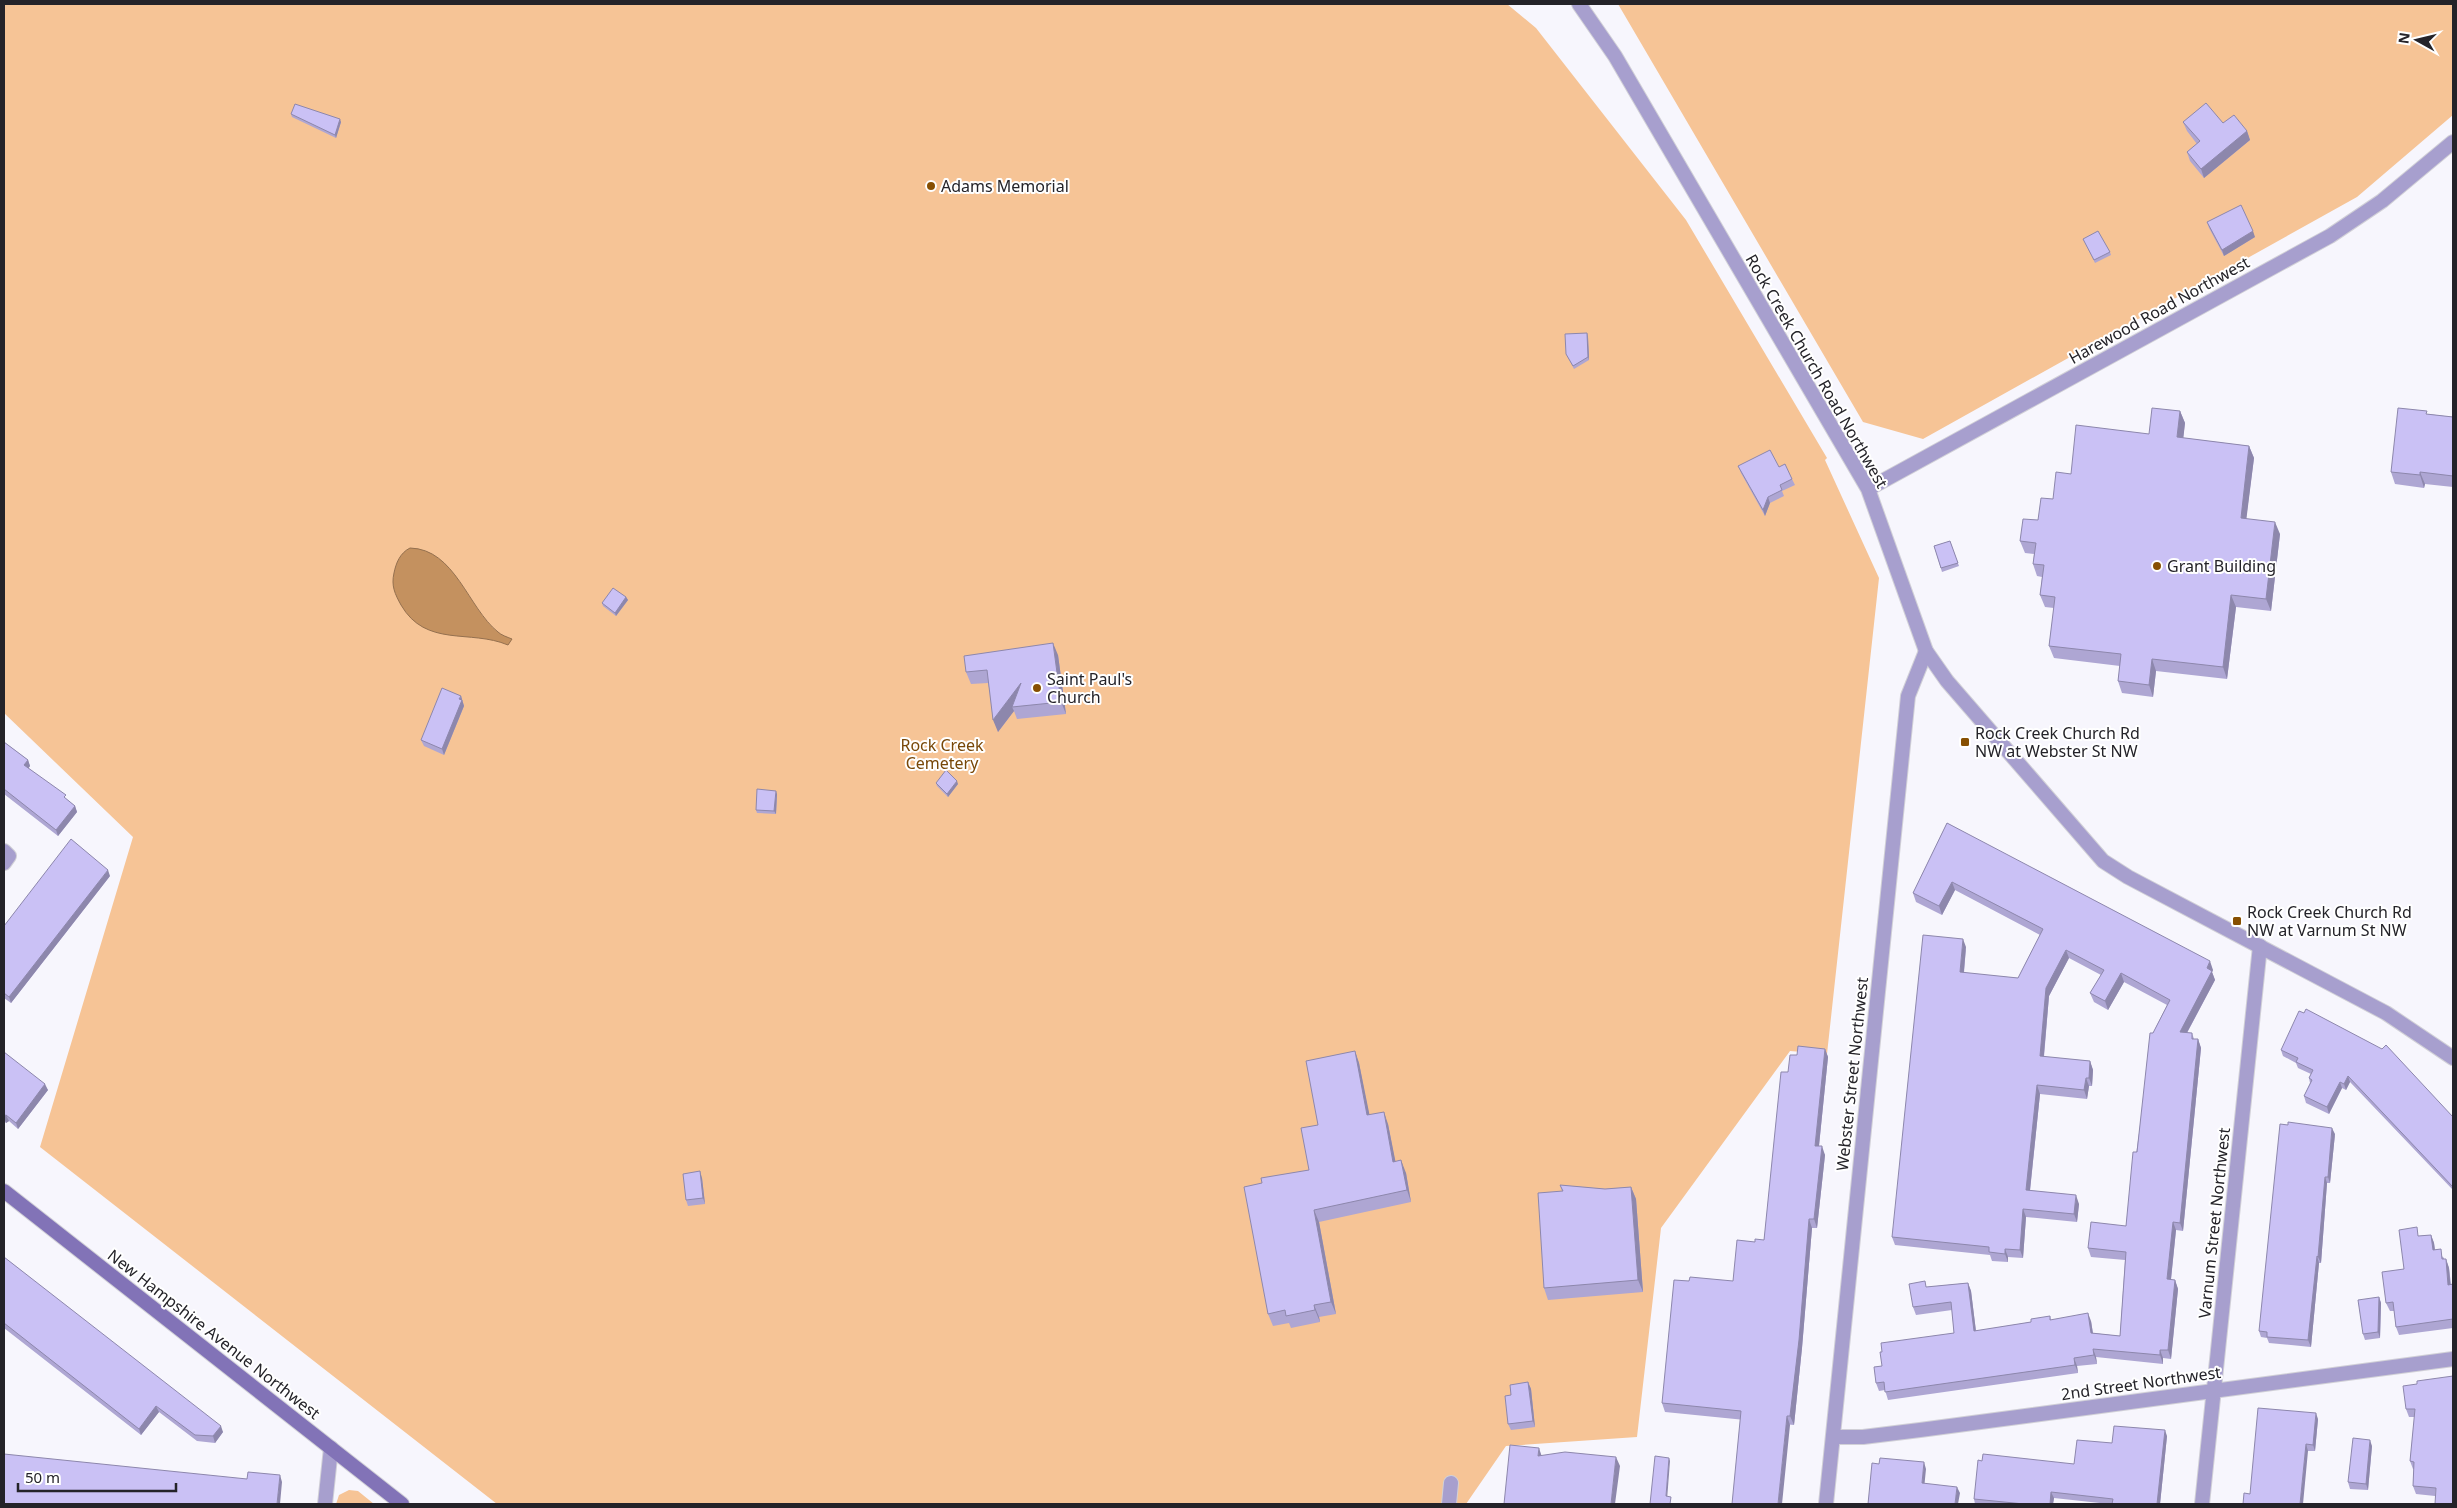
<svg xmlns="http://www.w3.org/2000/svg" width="2457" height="1508" font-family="'Noto Sans',sans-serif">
  <rect width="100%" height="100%" fill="#f7f6fd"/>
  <path fill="#f6c496" d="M4,4H1507L1536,28L1686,220L1827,458L1825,460L1879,578L1827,1054L1790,1051L1661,1228L1637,1437L1506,1446L1466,1504H497L40,1147L133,837L4,713Z
    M1618,4H2453V115L2357,197L1923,439L1863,422Z
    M349,1490L358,1491L374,1504H336L339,1495Z"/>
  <path fill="#c4915f" stroke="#94704f" d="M410,548C455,549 468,608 498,632C501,635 507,637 512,639L508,645C470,629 426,648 401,605C395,594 391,586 394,573C396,563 400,553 410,548Z"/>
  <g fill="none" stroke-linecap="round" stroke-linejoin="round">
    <defs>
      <path id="minor" d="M4,851L9,856L4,863
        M1833,1437H1863L1920,1430L2453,1359
        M325,1504L331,1448
        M1449,1504L1451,1483
        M1826,1504L1908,696L1926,651
        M2202,1504L2260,946"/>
      <path id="tertiary" d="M1579,4L1615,56L1868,489L1926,651L1947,681L2103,861L2128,877L2386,1013L2453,1058
        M1868,489L2330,236L2382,201L2453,142"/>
      <path id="secondary" d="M4,1191L402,1504"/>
    </defs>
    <use href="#minor" stroke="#d1d0d7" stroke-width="16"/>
    <use href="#tertiary" stroke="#d1d0d7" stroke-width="16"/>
    <use href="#secondary" stroke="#d1d0d7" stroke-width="16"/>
    <use href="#minor" stroke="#a79fce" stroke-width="14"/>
    <use href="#tertiary" stroke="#a79fce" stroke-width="14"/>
    <use href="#secondary" stroke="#8273b7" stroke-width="14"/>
  </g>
  <path fill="#aea6d3" d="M291,114L341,122L336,138L292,117Z
    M2183,122L2223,123L2247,131L2250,140L2204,178L2190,161L2187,152L2197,144L2187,131Z
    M2207,222L2255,237L2224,256L2209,228Z
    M2083,239L2110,252L2111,255L2095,263Z
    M1587,333L1588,337L1589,360L1574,369L1566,354Z
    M2180,411L2185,423L2183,438L2249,446L2254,458L2246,519L2280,534L2271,611L2236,607L2227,679L2156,671L2153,697L2122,693L2118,681L2120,666L2054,658L2049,646L2054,608L2045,607L2040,595L2042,577L2037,576L2033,564L2034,554L2025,553L2020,541L2038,520L2071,474L2149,434Z
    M2428,414L2453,417V487L2425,484L2424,488L2395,484L2391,472Z
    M1738,466L1779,467L1792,479L1795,485L1782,491L1784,496L1770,503L1765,516L1741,473Z
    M1950,541L1959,566L1942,572L1934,546Z
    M626,597L628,600L616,616L603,606L602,603Z
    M1058,655L1066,714L1017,719L1014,711L998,732L988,683L971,684L966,672Z
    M461,696L464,706L444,755L424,746L421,740Z
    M4,742L28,760L30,766L28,768L75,806L77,812L58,836L4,794Z
    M936,783L958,784L948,797L937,786Z
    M777,794L776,814L757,813L756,810Z
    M1947,823L2213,970L2212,972L2215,980L2187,1033H2192L2194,1039H2198L2201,1048L2183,1231L2176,1230L2171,1280H2175L2178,1289L2171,1359L2163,1358V1364L2096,1357L2097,1364L2077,1366L2078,1373L1888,1400L1885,1390L1879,1391L1876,1383L1882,1366L1954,1333L1952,1310L1916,1315L1913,1307L1927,1287L1968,1283L1971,1291L1976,1331L2031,1322L2050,1316L2051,1320L2091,1321L2093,1333L2120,1336L2125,1260L2091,1257L2088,1248L2126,1226L2153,1033L2167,1005L2124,982L2108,1010L2094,1002L2090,993L2101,975L2069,958L2049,996L2044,1057L2090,1061L2093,1070L2092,1086H2089L2087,1099L2040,1094L2030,1191L2079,1204L2077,1222L2026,1217L2023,1258L2008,1257V1262L1992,1261L1990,1255L1895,1245L1892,1237L1966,947L1964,973L2018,978L2040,935L1955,890L1942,915L1916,902L1913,893Z
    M110,876L11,1003L4,998V926Z
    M1825,1049L1828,1057L1819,1146L1825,1155L1817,1228H1812L1802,1348L1794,1425L1665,1412L1662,1403L1689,1281H1733L1755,1242L1764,1240L1788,1072L1797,1055Z
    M2281,1050L2453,1117V1190L2350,1082L2346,1090L2342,1088L2329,1114L2306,1103L2304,1096L2310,1083L2309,1078L2311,1074L2298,1068L2296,1063L2283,1056Z
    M1355,1051L1359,1063L1369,1115L1388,1124L1395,1161L1406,1173L1411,1202L1319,1222L1336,1314L1319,1317L1320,1322L1291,1328L1289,1323L1273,1326L1268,1314L1262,1183L1309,1170L1318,1125Z
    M4,1052L48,1090L18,1129L9,1121L6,1123L4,1121Z
    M2335,1134L2330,1183H2327L2321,1263H2319L2311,1347L2269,1343L2267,1338L2261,1337L2259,1331Z
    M702,1178L705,1204L688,1206L686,1200Z
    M1560,1185L1605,1189L1631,1187L1636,1199L1643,1292L1548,1300L1544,1288L1562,1191Z
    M2431,1235L2434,1243L2435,1250L2444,1258V1259H2446L2449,1268L2451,1284L2453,1286V1328L2399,1335L2396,1327L2394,1311H2390L2386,1303L2404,1269L2420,1236Z
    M4,1257L223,1432L215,1443L197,1441L159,1412L141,1435L4,1328Z
    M2379,1297L2381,1303L2380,1338L2365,1340L2363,1334Z
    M2453,1376L2435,1496L2416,1494L2413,1486L2414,1469H2413L2410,1461L2415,1417H2409L2406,1409L2417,1384Z
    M1528,1382L1531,1389L1535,1427L1511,1430L1508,1424L1511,1395Z
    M2318,1419L2315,1451H2308L2250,1494Z
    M2167,1436L2160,1504H2109L2054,1498L2053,1504H1975L1974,1499L1982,1461L2074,1464L2112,1443Z
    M2372,1446L2368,1490L2350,1489L2348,1482Z"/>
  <path fill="#8d87ac" d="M340,119L341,122L336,138L335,135Z
    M2247,131L2250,140L2204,178L2201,169Z
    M2253,231L2255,237L2224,256L2222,250Z
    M1587,333L1588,337L1589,360L1588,357Z
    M2180,411L2185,423L2182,450L2177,437Z
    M2249,446L2254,458L2245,530L2241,518Z
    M2420,472L2425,484L2424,488L2420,475Z
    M1768,497L1770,503L1765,516L1763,510Z
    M2275,522L2280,534L2271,611L2266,599Z
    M2231,595L2236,607L2227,679L2223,667Z
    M626,597L628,600L616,616L615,613Z
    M1053,643L1058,655L1066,714L1061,702Z
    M2152,659L2156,671L2153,697L2149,685Z
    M1021,683L1012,707L1014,711L998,732L993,720Z
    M461,696L464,706L444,755L442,749Z
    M28,760L30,766L26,772L24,765Z
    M957,781L958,784L948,797L947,794Z
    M776,791L777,794L776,814L774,811Z
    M75,806L77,812L58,836L56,830Z
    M108,870L110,876L11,1003L9,997Z
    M1952,882L1955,890L1942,915L1939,906Z
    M1963,939L1966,947L1963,981L1960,972Z
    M2066,950L2069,958L2049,996L2043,1065L2040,1056L2046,988Z
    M2210,961L2213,970L2212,972L2215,980L2183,1040L2180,1032Z
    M2121,973L2124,982L2108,1010L2105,1001Z
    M2198,1039L2201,1048L2183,1231L2180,1223Z
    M1825,1049L1828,1057L1818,1155L1815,1146Z
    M1355,1051L1359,1063L1372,1127L1367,1115Z
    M2090,1061L2093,1070L2092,1086L2089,1078Z
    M2348,1076L2350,1082L2346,1090L2344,1084Z
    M2086,1078L2089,1086L2087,1099L2084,1090Z
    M2340,1082L2342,1088L2329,1114L2327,1107Z
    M45,1084L48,1090L18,1129L16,1123Z
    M2037,1085L2040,1094L2029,1199L2026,1190Z
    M1384,1112L1388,1124L1398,1174L1393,1162Z
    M6,1115L9,1121L6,1123L4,1117Z
    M2332,1128L2335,1134L2330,1183L2328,1177Z
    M1822,1146L1825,1155L1817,1228L1814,1219Z
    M1401,1160L1406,1173L1411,1202L1407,1190Z
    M700,1171L702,1178L705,1204L703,1198Z
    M2325,1177L2327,1183L2321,1263L2318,1257Z
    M1631,1187L1636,1199L1643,1292L1638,1280Z
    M2076,1195L2079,1204L2077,1222L2074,1214Z
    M2023,1209L2026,1217L2023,1258L2020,1250Z
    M1314,1210L1319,1222L1336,1314L1331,1302Z
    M1809,1219L1812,1228L1802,1348L1794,1425L1790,1416Z
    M2173,1222L2176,1230L2170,1288L2167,1279Z
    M2431,1235L2434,1243L2436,1259L2433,1250Z
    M2005,1249L2008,1257V1262L2005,1254Z
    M2317,1256L2319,1263L2311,1347L2308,1340Z
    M2446,1259L2449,1268L2451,1293L2448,1285Z
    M2175,1280L2178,1289L2171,1359L2168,1350Z
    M1968,1283L1971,1291L1977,1340L1974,1331Z
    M2379,1297L2381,1303L2380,1338L2378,1332Z
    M1314,1305L1319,1317L1320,1322L1315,1310Z
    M2088,1313L2091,1321L2094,1341L2091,1333Z
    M2093,1349L2096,1357L2097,1364L2094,1355Z
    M2160,1350L2163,1358V1364L2160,1355Z
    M2074,1358L2077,1366L2078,1373L2075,1365Z
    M1528,1382L1531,1389L1535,1427L1533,1421Z
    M156,1406L159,1412L141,1435L139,1429Z
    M2316,1413L2318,1419L2315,1451L2313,1445Z
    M1787,1416L1790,1425L1782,1504H1778Z
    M221,1426L223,1432L215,1443L213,1436Z
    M2165,1430L2167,1436L2160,1504H2157Z
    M2370,1440L2372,1446L2368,1490L2366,1484Z
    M2306,1444L2308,1451L2303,1504H2300Z
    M1539,1448L1542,1457L1538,1456Z
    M1616,1457L1620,1466L1615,1504H1611Z
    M1669,1458L1670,1461L1667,1500L1666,1496Z
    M1924,1462L1926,1469L1924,1489L1922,1483Z
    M280,1475L282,1482L280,1504H277Z
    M1957,1487L1960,1493L1958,1504H1955Z
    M2051,1492L2054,1498L2053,1504H2050Z"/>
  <path fill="#cac1f5" stroke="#8d87ac" d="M2206,103L2223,123L2234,115L2247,131L2201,169L2187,152L2200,141L2183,122Z
    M295,104L340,119L335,135L291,114Z
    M2241,205L2253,231L2222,250L2207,222Z
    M2098,231L2110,252L2094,260L2083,239Z
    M1587,333L1588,357L1573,366L1566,354L1565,334Z
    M2152,408L2180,411L2177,437L2249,446L2241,518L2275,522L2266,599L2231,595L2223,667L2152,659L2149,685L2118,681L2121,654L2049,646L2055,597L2040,595L2044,565L2033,564L2036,543L2020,541L2023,519L2038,520L2041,498L2053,499L2056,472L2071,474L2076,425L2149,434Z
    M2398,408L2427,411L2426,414L2453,417V476L2420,472V475L2391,472Z
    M1770,450L1779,467L1785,464L1792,479L1780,485L1782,490L1768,497L1763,510L1738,466Z
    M1950,541L1958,563L1941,568L1934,546Z
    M613,588L626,597L615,613L602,603Z
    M1053,643L1061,702L1012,707L1021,683L993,720L987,670L966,672L964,656Z
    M442,688L461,696L459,699L462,700L442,749L421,740Z
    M4,742L28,760L24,765L66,795L64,797L75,806L56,830L4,789Z
    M946,770L957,781L947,794L936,783Z
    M757,789L776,791L774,811L756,810Z
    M1947,823L2210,961L2207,968L2212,971L2180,1032L2192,1033V1039H2198L2180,1223L2173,1222L2167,1279L2175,1280L2168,1350H2160V1355L2093,1349L2094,1355L2074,1358L2075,1365L1885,1392L1884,1382L1876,1383L1874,1367L1882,1366L1880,1352H1882L1881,1343L1954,1333L1951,1302L1913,1307L1909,1284L1925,1281L1926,1287L1968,1283L1974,1331L2031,1322V1319L2050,1316V1320L2088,1313L2091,1333L2120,1336L2126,1252L2088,1248L2091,1222L2126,1226L2133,1152H2137L2150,1033H2153L2170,1000L2121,973L2105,1001L2090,993L2104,970L2066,950L2046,988L2040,1056L2090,1061L2089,1078H2086L2084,1090L2037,1085L2026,1190L2076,1195L2074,1214L2023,1209L2020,1250L2005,1249V1254L1989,1252V1247L1892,1237L1923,935L1963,939L1960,972L2018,978L2043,929L1952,882L1939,906L1913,893Z
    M71,839L108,870L9,997L4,993V926Z
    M2306,1009L2382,1049L2386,1045L2453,1117V1187L2348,1076L2344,1084L2340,1082L2327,1107L2304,1096L2312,1080L2309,1078L2313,1070L2296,1062L2298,1058L2281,1050L2299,1011L2304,1013Z
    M1798,1046L1825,1049L1815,1146H1822L1814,1219H1809L1799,1340L1790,1416H1787L1778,1504H1732L1741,1411L1662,1403L1674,1280L1689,1281L1690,1277L1733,1281L1737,1240L1755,1242V1239L1764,1240L1781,1072H1788L1790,1055H1797Z
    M1355,1051L1367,1115L1384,1112L1393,1162L1401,1160L1407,1190L1314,1210L1331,1302L1314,1305L1315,1310L1286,1316L1285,1310L1268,1314L1244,1187L1262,1183L1261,1178L1309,1170L1301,1128L1318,1125L1306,1061Z
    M4,1052L45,1084L16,1123L6,1115L4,1116Z
    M2288,1122L2332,1128L2328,1177H2325L2318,1257L2317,1256L2308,1340L2267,1337V1332L2259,1331L2280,1124L2288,1125Z
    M700,1171L703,1198L686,1200L683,1174Z
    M1560,1185L1605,1189L1631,1187L1638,1280L1544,1288L1538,1193L1563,1191Z
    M2417,1227L2418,1236L2431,1235L2433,1250L2441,1249L2442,1259H2446L2448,1285L2453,1284V1319L2396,1327L2393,1302L2386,1303L2382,1272L2404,1269L2399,1230Z
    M4,1257L221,1426L213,1436L195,1435L156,1406L139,1429L4,1323Z
    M2379,1297L2378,1332L2363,1334L2358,1300Z
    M2453,1376V1504H2435L2436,1488L2413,1486L2414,1462L2410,1461L2415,1409H2406L2403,1386L2417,1384V1381Z
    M1528,1382L1533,1421L1508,1424L1505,1396L1511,1395L1510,1385Z
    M2258,1408L2316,1413L2313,1445L2306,1444L2300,1504H2243L2244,1493L2250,1494Z
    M2114,1426L2165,1430L2157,1504H2112L2113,1499L2051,1492L2050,1504H2024L1974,1499L1978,1460L1982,1461L1983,1454L2074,1464L2077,1440L2112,1443Z
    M2353,1438L2370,1440L2366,1484L2348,1482Z
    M1510,1445L1539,1448L1538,1456L1565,1452L1616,1457L1611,1504H1504Z
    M4,1454L247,1479L248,1472L280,1475L277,1504H4Z
    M1655,1456L1669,1458L1666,1496L1671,1497L1670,1504H1650Z
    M1880,1458L1924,1462L1922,1483L1957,1487L1955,1504H1868L1872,1463L1879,1464Z"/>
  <g fill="#874f02" stroke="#fff" stroke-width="2">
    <circle cx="931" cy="186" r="5"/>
    <circle cx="2157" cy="566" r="5"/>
    <circle cx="1037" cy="688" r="5"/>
    <rect x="1960" y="737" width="10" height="10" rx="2.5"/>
    <rect x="2232" y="916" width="10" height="10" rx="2.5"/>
  </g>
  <g text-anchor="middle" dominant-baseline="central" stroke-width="4" stroke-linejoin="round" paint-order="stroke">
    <g font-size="16" fill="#242329" stroke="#fff" text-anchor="start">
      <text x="941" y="186">Adams Memorial</text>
      <text x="2167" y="566">Grant Building</text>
      <text x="1047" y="679">Saint Paul's<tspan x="1047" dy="18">Church</tspan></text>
      <text x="1975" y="733">Rock Creek Church Rd<tspan x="1975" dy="18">NW at Webster St NW</tspan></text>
      <text x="2247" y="912">Rock Creek Church Rd<tspan x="2247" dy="18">NW at Varnum St NW</tspan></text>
    </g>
    <g font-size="16" fill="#242329" stroke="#fff">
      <text transform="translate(2159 310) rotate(-29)">Harewood Road Northwest</text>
      <text transform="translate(1817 371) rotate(60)">Rock Creek Church Road Northwest</text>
      <text transform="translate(1852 1074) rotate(-84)">Webster Street Northwest</text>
      <text transform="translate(2214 1223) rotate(-84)">Varnum Street Northwest</text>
      <text transform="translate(214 1334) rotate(38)">New Hampshire Avenue Northwest</text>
      <text transform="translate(2141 1383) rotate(-8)">2nd Street Northwest</text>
    </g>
    <g font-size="16" fill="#784707" stroke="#fff">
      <text x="942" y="745">Rock Creek<tspan x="942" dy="18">Cemetery</tspan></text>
    </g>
  </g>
  <rect width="2457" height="1508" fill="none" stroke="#242329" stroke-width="10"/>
  <g transform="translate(2417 40) rotate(278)" stroke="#ffffff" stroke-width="4" paint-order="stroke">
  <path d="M0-4L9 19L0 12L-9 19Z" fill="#242329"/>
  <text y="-8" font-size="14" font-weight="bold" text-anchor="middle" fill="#242329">N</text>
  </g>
  <path d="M18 1483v8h158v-8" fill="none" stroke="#242329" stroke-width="2.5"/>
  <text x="25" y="1483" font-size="15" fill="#242329" stroke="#ffffff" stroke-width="4" paint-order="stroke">50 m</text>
</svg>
